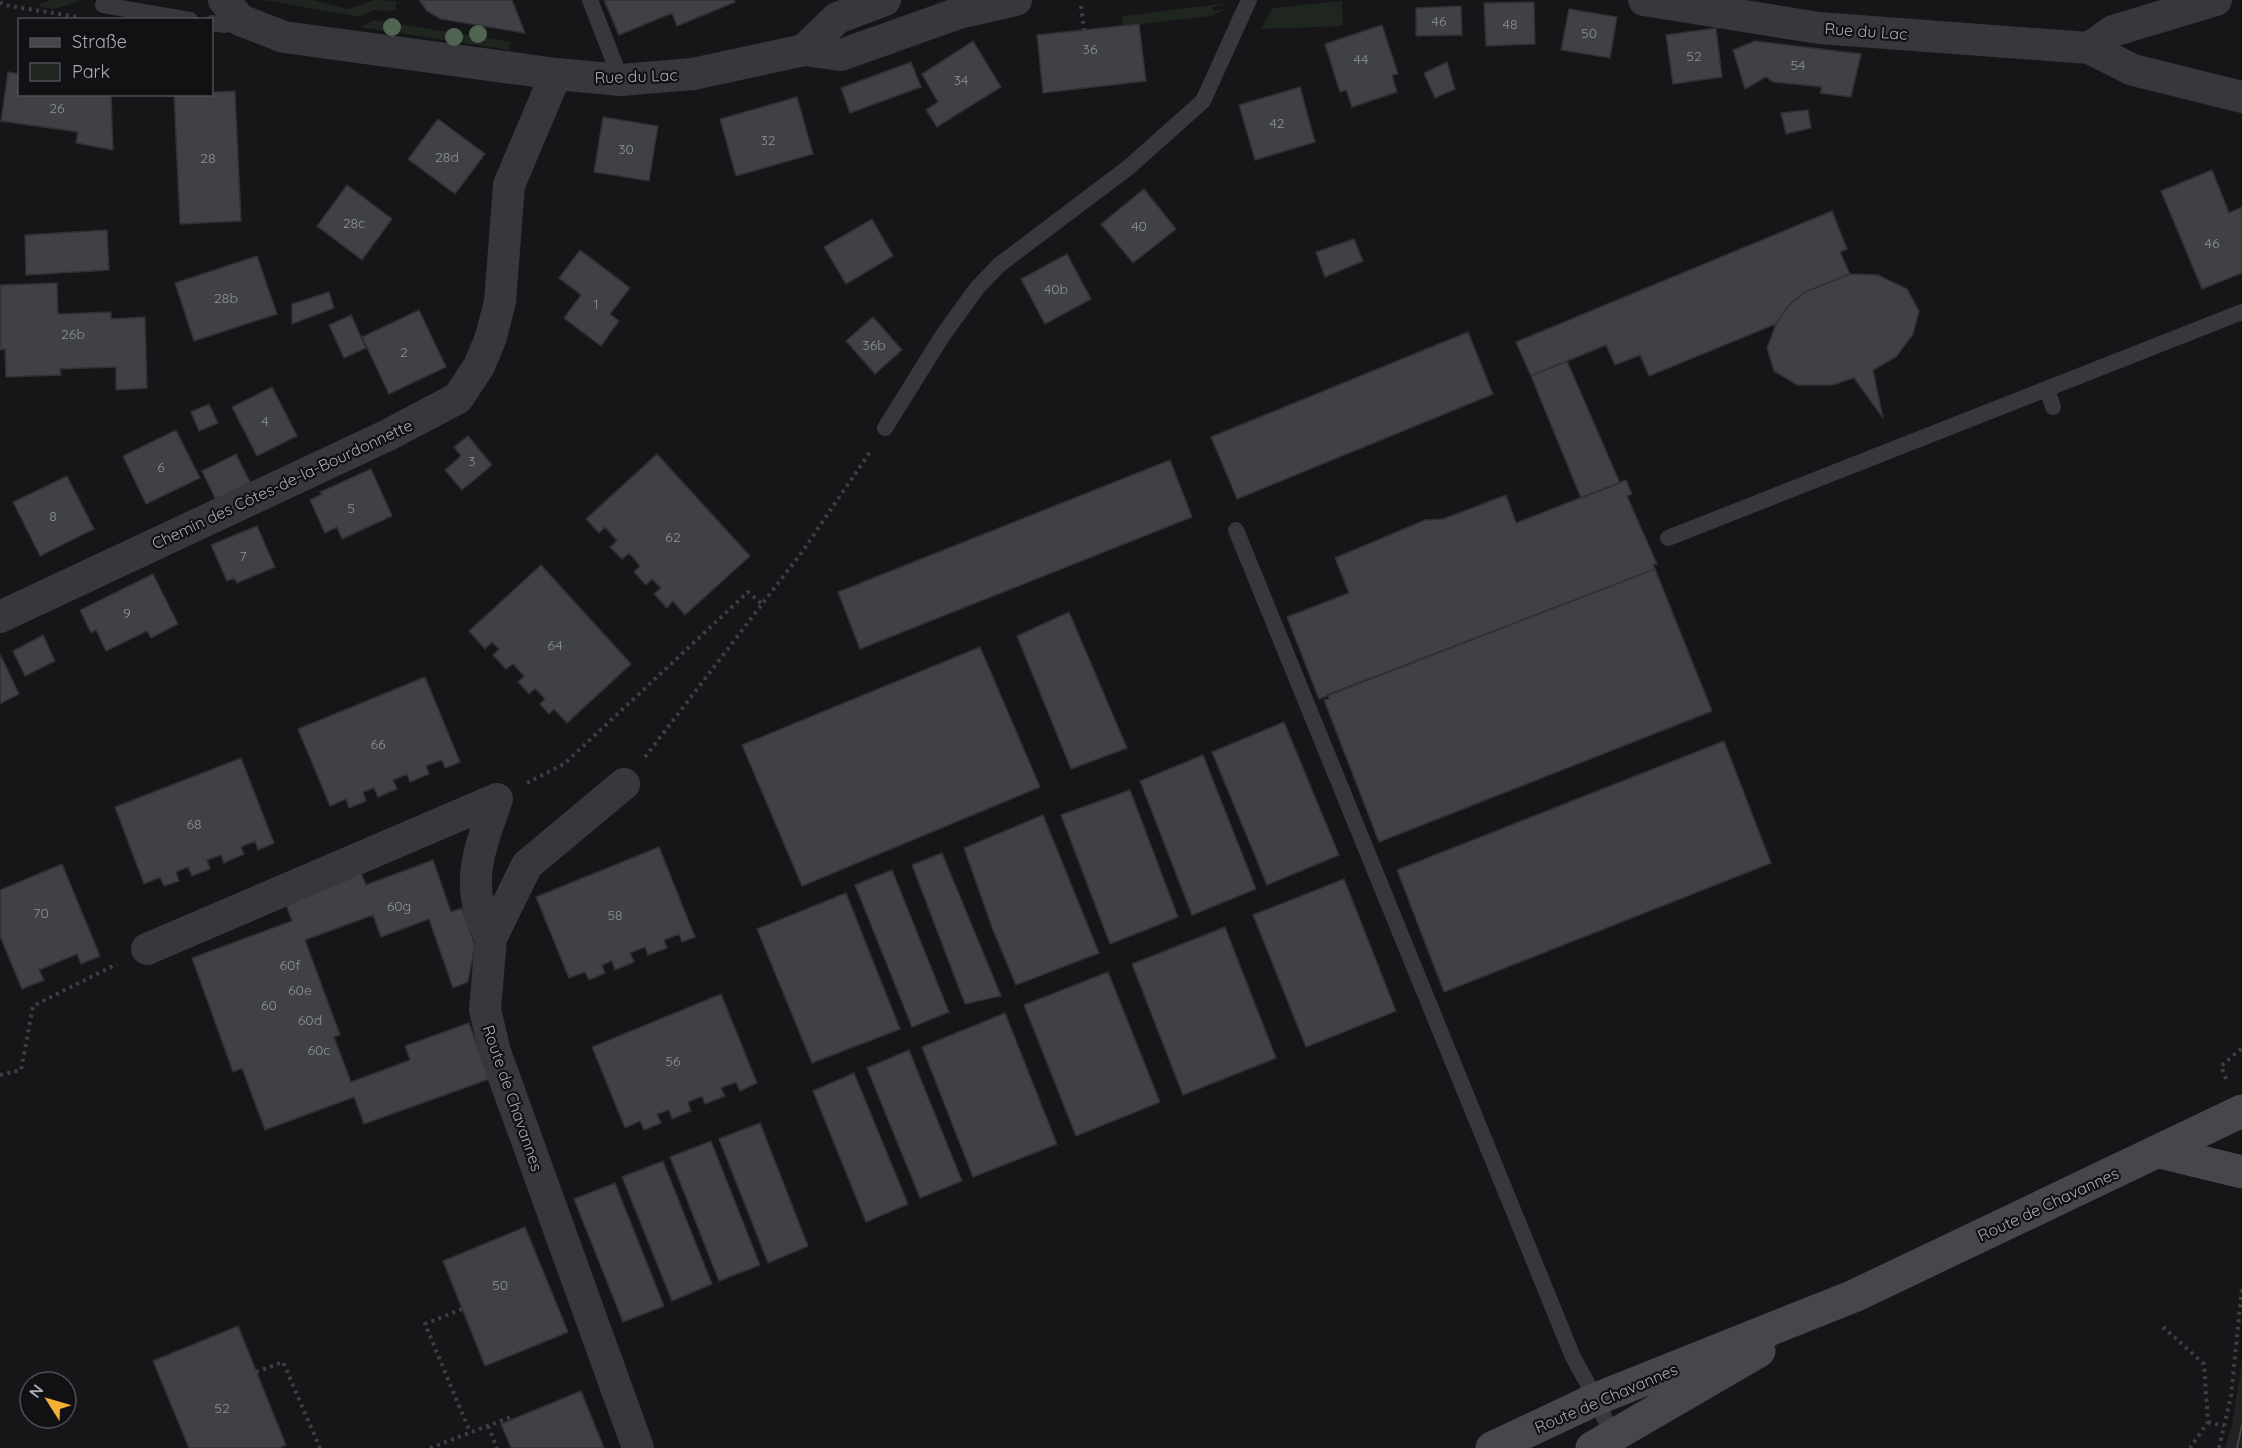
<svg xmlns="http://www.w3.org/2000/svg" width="2242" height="1448" font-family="Quicksand,sans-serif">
  <rect width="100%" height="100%" fill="#161618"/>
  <path fill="#222225" d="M2242,1361V1448H2225L2232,1425Z"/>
  <path fill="#1e261f" d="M51,0H83L54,9L41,7L39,4Z
    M264,0H312L348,9L374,0L397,1L395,11L373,10L360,17Z
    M1342,1L1343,26L1261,29L1272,8Z
    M1228,3L1213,7V11L1229,8L1212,16L1123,26L1122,16Z
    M374,20L511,42L509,50L360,27Z"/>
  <path fill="#404145" stroke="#303034" stroke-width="1.5" d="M419,0H512L525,33L441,19L427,11Z
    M604,0H734L735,2L677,26L672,13L619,35Z
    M1534,2L1535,44L1486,46L1484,3Z
    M1461,6L1462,35L1416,36V8Z
    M1569,9L1617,17L1610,58L1561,50Z
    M1139,24L1146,81L1043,93L1037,35Z
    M1382,25L1398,74L1392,75L1397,92L1352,107L1346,90L1340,92L1325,44Z
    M1716,28L1722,77L1673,84L1666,35Z
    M973,41L1001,87L937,127L926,110L938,102L922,74Z
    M1755,41L1861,54L1851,97L1820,93L1822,87L1773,82L1766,77L1745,89L1733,50Z
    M911,62L921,87L850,113L841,88Z
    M1447,62L1455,89L1435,98L1424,73Z
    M8,72L20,74V94H111L113,150L76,143L78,132L1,121Z
    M1300,87L1315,142L1255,160L1239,105Z
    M235,91L241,221L180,224L174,94Z
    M797,97L813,154L736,176L720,119Z
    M1808,110L1811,128L1786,134L1781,113Z
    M603,117L658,126L649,181L594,172Z
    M438,119L485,154L455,194L408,159Z
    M2212,170L2229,213L2242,207V273L2202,289L2161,191Z
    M347,185L392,219L362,260L317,226Z
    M1144,189L1176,229L1133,263L1101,224Z
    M1832,211L1847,249L1840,252L1850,274L1805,292L1788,306L1776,324L1649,376L1640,355L1615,365L1606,345L1531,376L1516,342Z
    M872,219L893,256L846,284L824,247Z
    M107,230L109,270L26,275L25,235Z
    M1354,239L1363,261L1325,277L1316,252Z
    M580,250L630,288L610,314L619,321L601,346L564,318L581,295L559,278Z
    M1067,254L1091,299L1045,324L1021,279Z
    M257,256L277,314L194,341L175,283Z
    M1850,274L1878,275L1907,289L1919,311L1913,334L1896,357L1873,370L1883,418L1854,378L1832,385H1797L1774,371L1767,348L1776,324L1788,306L1805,292Z
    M57,283L58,314L111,312V319L145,317L147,388L116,390V367L60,369L61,375L6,377L5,349L0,350V285Z
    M329,292L334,308L292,324V304Z
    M419,310L446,367L389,394L362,337Z
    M351,315L366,348L344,358L329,325Z
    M873,317L902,350L875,374L846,341Z
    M1468,332L1493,394L1237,499L1211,437Z
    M1567,361L1620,483L1581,498L1531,376Z
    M272,387L297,436L257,456L232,407Z
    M209,404L218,423L199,431L191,412Z
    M176,430L200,478L146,504L123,456Z
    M468,436L492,465L462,490L445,470L461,456L454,447Z
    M236,454L251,484L217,502L202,471Z
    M657,454L750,556L685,615L673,601L667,608L654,594L661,588L652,579L646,585L634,572L640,566L629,553L622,559L610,547L617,541L605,527L599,533L586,519Z
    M1170,460L1192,517L860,649L838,592Z
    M371,469L392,516L342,539L337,527L325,533L310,500L322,494L320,492Z
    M67,476L94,529L40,556L13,502Z
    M1626,480L1632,494L1627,496L1657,564L1653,565L1655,569L1319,699L1287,617L1349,593L1335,558L1425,520L1443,519L1506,495L1516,523Z
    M257,526L275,567L237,583L234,578L227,581L211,545Z
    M541,565L631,664L567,723L554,709L549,714L540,704L545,699L535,688L529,694L518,682L524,676L513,664L506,669L493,655L499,649L492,642L485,649L469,631Z
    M1655,569L1712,711L1379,842L1324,700L1329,699L1327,695Z
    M153,574L178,624L151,638L147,631L106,651L96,630L91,633L80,610Z
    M1069,612L1127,748L1071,769L1017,636Z
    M43,635L55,661L25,676L13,651Z
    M980,647L1040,787L802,886L742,745Z
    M0,654L19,694L0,704Z
    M425,677L460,762L445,768L442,760L426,766L429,774L410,782L407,774L393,780L397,789L378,797L374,788L363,792L366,801L349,808L346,799L330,806L298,729Z
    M1284,722L1339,855L1267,885L1212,752Z
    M1724,741L1771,863L1444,992L1397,870Z
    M1203,755L1256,889L1192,915L1140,781Z
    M241,758L274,843L258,850L255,841L241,847L244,854L224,863L221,855L207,860L210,869L192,876L188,867L176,872L179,881L164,886L160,877L144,884L115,807Z
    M1130,790L1178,917L1110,944L1061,815Z
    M1043,815L1099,953L1016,985L993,930L964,848Z
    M659,847L695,937L682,942L679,934L664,940L667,948L648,955L645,947L630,953L634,962L615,970L612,961L602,965L605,973L589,980L585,972L569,978L536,897Z
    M942,853L1001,996L965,1004L912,865Z
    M433,860L451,912L462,908L475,945L468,982L453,988L429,919L381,937L373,915L305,940L340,1035L334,1037L351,1082L410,1060L405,1046L469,1023L489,1079L364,1124L354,1097L265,1130L242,1068L233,1072L192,958L292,921L284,899L360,871L366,885Z
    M62,864L100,956L81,964L77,954L39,970L44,980L22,989L0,936V890Z
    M892,870L949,1012L912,1027L855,885Z
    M1344,879L1396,1011L1306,1047L1253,915Z
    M846,893L900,1029L812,1063L757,929Z
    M1225,927L1276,1058L1183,1095L1132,964Z
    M1108,972L1160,1102L1076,1136L1024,1005Z
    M721,994L757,1083L740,1091L736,1082L721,1088L725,1096L705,1104L702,1096L688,1102L691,1111L672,1119L669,1110L657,1114L661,1123L644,1130L640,1121L625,1128L592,1047Z
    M1005,1013L1057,1144L973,1177L922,1047Z
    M909,1050L962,1181L920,1198L867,1068Z
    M854,1073L908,1204L866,1222L813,1091Z
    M760,1123L808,1246L768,1263L719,1139Z
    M711,1141L760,1265L719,1281L670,1157Z
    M663,1161L712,1284L672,1301L622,1177Z
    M615,1183L664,1306L623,1322L574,1199Z
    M525,1227L568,1332L485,1366L443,1261Z
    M238,1326L286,1445L279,1448H189L153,1361Z
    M581,1391L604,1448H511L501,1424Z"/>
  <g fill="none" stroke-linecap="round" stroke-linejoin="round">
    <path stroke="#3d3f44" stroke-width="4" stroke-dasharray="3 4.5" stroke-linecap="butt" d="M0,2L4,5L78,17
      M1081,6L1084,30
      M645,757L802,552L872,449
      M527,783L564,764L748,592L762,604
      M0,1075L21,1070L33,1006L117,964
      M2226,1079L2221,1066L2242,1048
      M462,1309L425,1324L470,1432
      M2163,1327L2204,1364L2208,1422L2190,1448
      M256,1372L283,1362L320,1448
      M2208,1422L2224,1426
      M488,1426L497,1448
      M430,1448L511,1417
      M2219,1448L2231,1396L2242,1287"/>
    <path stroke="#37383d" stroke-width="16" d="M590,0L621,80
      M103,5L190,20
      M212,23L225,25L240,20
      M2047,389L2053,407
      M885,428L943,335L977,288L999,265L1129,167L1203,101L1249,0
      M1236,530L1573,1357L1596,1399L1613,1437
      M1668,538L2242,312"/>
    <path stroke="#37383d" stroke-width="32" d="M224,0L240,20L284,37L556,74L621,80L693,74L804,50L841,55L959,13L1016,0
      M1644,0L1819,28L2089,48L2133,70L2242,97
      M2089,48L2113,31L2216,0
      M804,50L837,18L885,0
      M0,617L388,435L458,398L479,366L490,340L500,302L509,185L556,74
      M624,784L527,865L491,938L485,1010L495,1052L638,1448
      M147,949L497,799C479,851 463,886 491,938"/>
    <path stroke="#45474d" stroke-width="33" d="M2160,1152L2242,1172
      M1492,1448L1596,1399L1854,1296L2242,1111
      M1592,1448L1759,1351"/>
    <path stroke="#4a4c52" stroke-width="1.5" d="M2237,1448L2242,1425"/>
  </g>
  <g fill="#506452">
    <circle cx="392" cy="27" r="9"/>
    <circle cx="478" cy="34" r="9"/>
    <circle cx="454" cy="37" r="9"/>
  </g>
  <g text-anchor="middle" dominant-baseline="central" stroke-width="4.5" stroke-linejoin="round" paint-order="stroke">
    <g font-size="14" fill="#8e929b">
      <text x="1439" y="21">46</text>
      <text x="1510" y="24">48</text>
      <text x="1589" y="33">50</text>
      <text x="1090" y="49">36</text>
      <text x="1694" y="56">52</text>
      <text x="1361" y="59">44</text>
      <text x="1798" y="65">54</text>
      <text x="961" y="80">34</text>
      <text x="57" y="108">26</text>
      <text x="1277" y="123">42</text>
      <text x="768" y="140">32</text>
      <text x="626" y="149">30</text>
      <text x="447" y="157">28d</text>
      <text x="208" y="158">28</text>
      <text x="354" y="223">28c</text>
      <text x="1139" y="226">40</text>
      <text x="2212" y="243">46</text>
      <text x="1056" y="289">40b</text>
      <text x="226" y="298">28b</text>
      <text x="596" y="304">1</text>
      <text x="73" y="334">26b</text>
      <text x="874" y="345">36b</text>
      <text x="404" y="352">2</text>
      <text x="265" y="421">4</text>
      <text x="472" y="461">3</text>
      <text x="161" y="467">6</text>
      <text x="351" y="508">5</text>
      <text x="53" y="516">8</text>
      <text x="673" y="537">62</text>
      <text x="243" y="556">7</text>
      <text x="127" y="613">9</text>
      <text x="555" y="645">64</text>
      <text x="378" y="744">66</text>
      <text x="194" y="824">68</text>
      <text x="399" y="906">60g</text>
      <text x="41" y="913">70</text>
      <text x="615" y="915">58</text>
      <text x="290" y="965">60f</text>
      <text x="300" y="990">60e</text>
      <text x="269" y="1005">60</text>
      <text x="310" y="1020">60d</text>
      <text x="319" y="1050">60c</text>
      <text x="673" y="1061">56</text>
      <text x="500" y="1285">50</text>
      <text x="222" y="1408">52</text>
    </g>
    <g font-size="16" fill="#a8adb8" stroke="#111113">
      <text transform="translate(1866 31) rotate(4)">Rue du Lac</text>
      <text transform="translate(636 76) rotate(-2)">Rue du Lac</text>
      <text transform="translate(282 484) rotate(-25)">Chemin des Côtes-de-la-Bourdonnette</text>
      <text transform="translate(513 1098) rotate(71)">Route de Chavannes</text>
      <text transform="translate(2048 1204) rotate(-25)">Route de Chavannes</text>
      <text transform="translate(1606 1398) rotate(-23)">Route de Chavannes</text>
    </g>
  </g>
  <rect x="18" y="18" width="195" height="78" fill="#111113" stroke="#4d4f55" stroke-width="1.5"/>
  <rect x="30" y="38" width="30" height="9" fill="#45474d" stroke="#4d4f55" stroke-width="1.5"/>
  <text x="72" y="48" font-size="18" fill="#a8adb8">Straße</text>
  <rect x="30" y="63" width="30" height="18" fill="#1e261f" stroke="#4d4f55" stroke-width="1.5"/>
  <text x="72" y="78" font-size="18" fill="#a8adb8">Park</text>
  <g transform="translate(48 1400) rotate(307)"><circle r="28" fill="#111113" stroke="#4d4f55" stroke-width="1.5"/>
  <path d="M0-4.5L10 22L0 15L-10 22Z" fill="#f2b134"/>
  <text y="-9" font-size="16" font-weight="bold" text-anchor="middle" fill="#a8adb8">N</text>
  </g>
</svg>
